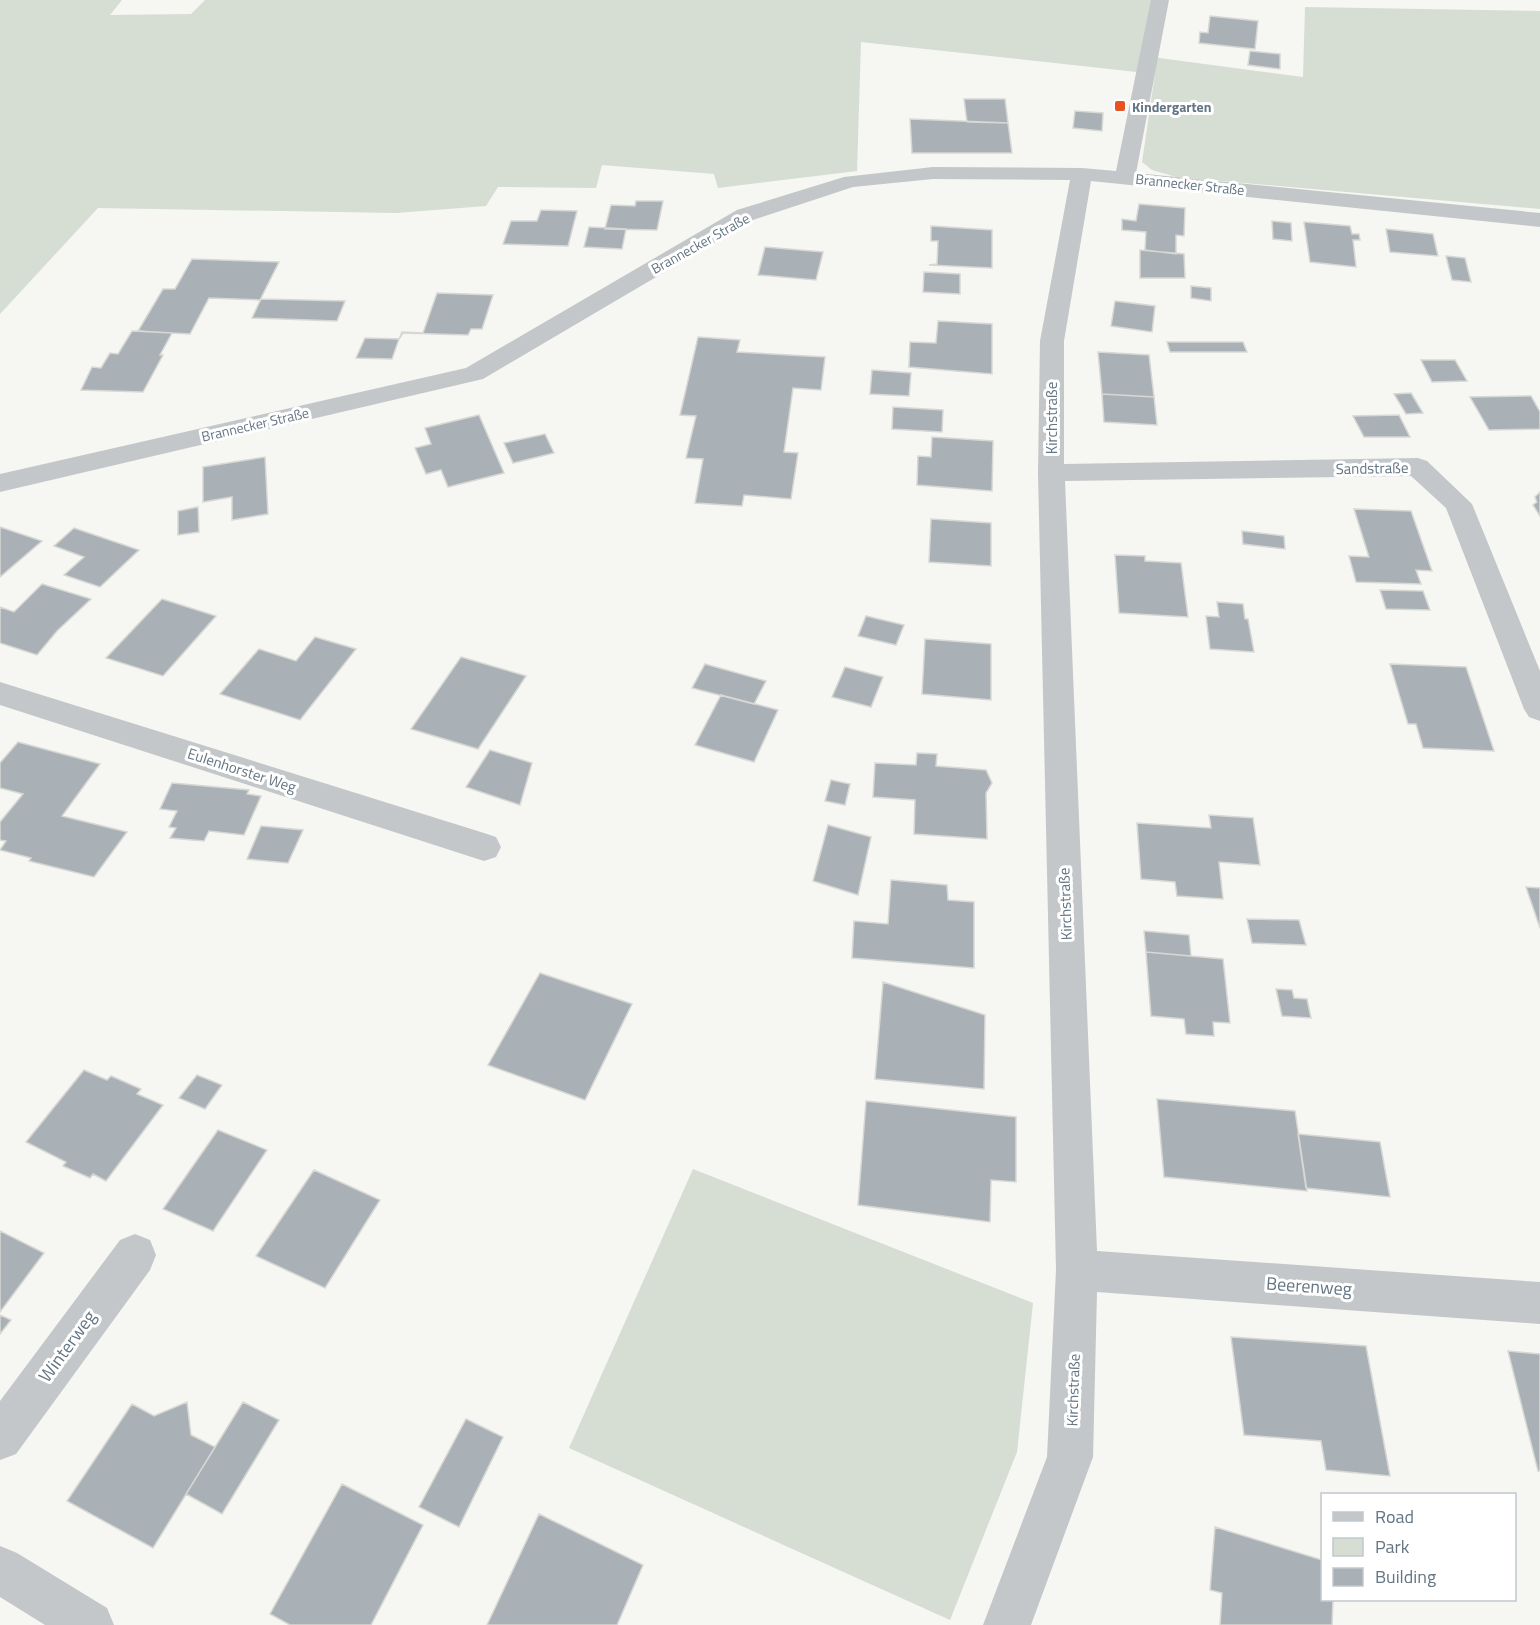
<svg xmlns="http://www.w3.org/2000/svg" width="1540" height="1625" font-family="'Titillium Web',sans-serif">
  <rect width="100%" height="100%" fill="#f6f6f2"/>
  <path fill="#d6ddd3" d="M0,0H122L110,15L191,14L205,0H1164L1152,57L1303,77L1305,7L1540,11V209L1176,177L1152,170L1142,162L1155,74L861,42L857,171L718,188L714,174L602,165L596,188L498,187L486,206L396,213L98,208L0,314Z
    M693,1169L1033,1303L1017,1452L950,1620L569,1448Z"/>
  <path fill="#a9b1b6" stroke="#d7d7d4" stroke-width="1.5" d="M1210,16L1258,21L1255,49L1199,43L1200,32L1208,33Z
    M1250,51L1280,54V69L1248,65Z
    M964,99H1005L1008,123L967,122Z
    M1075,111L1103,113L1102,131L1073,128Z
    M910,119L1008,123L1012,153H912Z
    M636,201H663L657,230L605,229L611,205L635,206Z
    M1139,204L1185,208L1184,236L1176,235V254L1145,250L1146,232L1122,230V219L1136,221Z
    M541,210L577,211L568,246L503,244L511,221H537Z
    M1272,221L1291,223L1292,241L1273,239Z
    M1304,222L1350,226L1352,234H1359L1360,240H1353L1356,267L1310,262Z
    M931,226L992,230V268L929,265L937,264L938,241H931Z
    M589,227L626,229L622,249L584,247Z
    M1386,229L1433,234L1438,256L1390,252Z
    M765,247L823,252L816,280L758,275Z
    M1140,250L1184,254L1185,278H1140Z
    M1446,256L1465,258L1471,282L1452,280Z
    M192,259L279,262L260,300L209,298L190,334L138,331L163,289H175Z
    M924,272L960,274V294L923,292Z
    M1191,286L1211,288V301L1191,298Z
    M437,293L493,295L482,329H471L468,335L403,333L399,339L402,332L423,333Z
    M261,299L345,301L337,321L252,318Z
    M1115,301L1155,306L1152,332L1111,326Z
    M938,321L992,324V374L909,367L910,342L936,343Z
    M132,331L172,333L160,355H163L143,392L81,390L92,367L101,368L110,353L118,354Z
    M698,337L740,340L737,352L825,357L821,390L793,388L784,452L798,453L791,499L744,495L742,506L695,503L703,459L686,458L696,416L680,415Z
    M365,338L399,339L392,359L356,358Z
    M1167,342H1243L1247,352H1170Z
    M1098,352L1149,355L1154,397L1102,394Z
    M1421,360H1455L1467,381L1432,382Z
    M872,370L911,373L909,396L870,394Z
    M1411,393L1423,413L1406,414L1394,394Z
    M1102,394L1154,397L1157,425L1104,422Z
    M1531,396L1540,412V429L1489,430L1470,397Z
    M893,407L943,410L942,432L892,429Z
    M479,415L504,473L448,487L441,470L426,474L415,448L431,444L425,428Z
    M1399,415L1410,437H1364L1353,416Z
    M545,434L554,453L513,463L504,443Z
    M932,437L993,441L992,491L917,485L918,456L931,457Z
    M265,457L268,514L232,520V497L203,502V467Z
    M1540,492V516L1533,505L1537,502L1535,497Z
    M198,507L199,532L178,535V511Z
    M1354,509L1411,511L1432,571L1416,570L1421,584L1356,582L1349,556L1369,557Z
    M931,519L991,523V566L929,562Z
    M0,527L42,541L0,577Z
    M74,528L139,550L100,587L64,575L84,557L54,546Z
    M1242,531L1284,536L1285,549L1243,544Z
    M1115,555L1145,556V561L1181,563L1188,617L1119,613Z
    M42,584L91,599L57,631L37,655L0,643V607L14,612Z
    M1380,590L1423,591L1430,610L1386,609Z
    M162,599L216,616L163,676L106,658Z
    M1217,602L1243,604L1245,619H1248L1254,652L1210,649L1206,616L1219,617Z
    M866,616L904,625L896,645L858,636Z
    M315,637L356,649L300,720L220,694L259,649L296,661Z
    M925,639L991,644V700L922,694Z
    M461,657L526,676L478,749L411,729Z
    M705,664L766,681L754,704L692,688Z
    M1390,664L1466,667L1494,751L1423,748L1416,724H1408Z
    M845,667L883,677L871,707L832,697Z
    M721,695L778,710L754,762L695,745Z
    M18,742L100,764L62,816L127,832L94,877L29,861L31,858L0,850L6,841L0,840V822L23,794L0,788V763Z
    M490,750L532,763L520,805L466,787Z
    M917,753L937,754L936,766L986,770L992,783L986,793L987,839L914,834L915,800L873,797L875,763L916,765Z
    M831,780L850,784L845,805L825,801Z
    M172,783L249,790L247,794L261,796L244,835L209,831L204,841L170,838L176,828L169,827L177,811L160,809Z
    M1209,815L1253,818L1260,865L1219,862L1223,899L1177,896L1175,882L1141,879L1137,823L1211,828Z
    M828,825L871,837L858,895L813,881Z
    M261,826L303,830L288,863L247,859Z
    M891,880L947,885L948,900L974,902V968L852,958L854,921L888,924Z
    M1526,887L1540,888V928Z
    M1247,919L1299,920L1306,945L1252,943Z
    M1144,931L1189,935L1191,956L1146,952Z
    M1146,952L1223,959L1230,1023L1213,1022L1214,1036L1186,1034L1184,1019L1151,1016Z
    M540,973L632,1004L585,1100L488,1065Z
    M883,982L985,1015L984,1089L875,1079Z
    M1276,989L1292,990L1294,998L1307,999L1311,1018L1282,1016Z
    M84,1070L107,1080L111,1076L141,1089L137,1094L163,1105L106,1181L93,1174L90,1178L63,1166L66,1162L26,1142Z
    M197,1075L222,1085L205,1109L179,1098Z
    M1157,1099L1295,1111L1307,1191L1164,1177Z
    M866,1101L1016,1117V1182L991,1180L990,1222L858,1205Z
    M218,1130L267,1150L213,1231L163,1209Z
    M1298,1134L1380,1142L1390,1197L1306,1188Z
    M314,1170L380,1200L325,1288L256,1256Z
    M0,1231L44,1253L0,1312Z
    M0,1315L11,1320L0,1334Z
    M1231,1337L1366,1346L1390,1476L1326,1470L1321,1441L1244,1435Z
    M1508,1351L1540,1354V1471H1538Z
    M187,1402L191,1435L215,1447L153,1548L67,1501L132,1404L154,1416Z
    M243,1402L279,1420L222,1514L186,1494Z
    M466,1419L503,1437L459,1527L419,1507Z
    M342,1484L423,1525L371,1625H290L270,1614Z
    M539,1514L643,1565L617,1625H487Z
    M1215,1527L1322,1560V1600H1333L1332,1625H1220L1222,1593L1210,1590Z"/>
  <g fill="none" stroke-linecap="round" stroke-linejoin="round">
    <path fill="#c3c7ca" fill-rule="evenodd" d="M1151,0H1169L1136,173L1540,213V227L1091,181L1064,341V464L1418,458L1427,461L1472,504L1540,671V721L1529,717L1524,709L1446,508L1411,476L1065,481L1097,1251L1540,1282V1324L1097,1292L1093,1457L1031,1625H983L1047,1457L1056,1270L1038,473L1040,341L1070,180L933,179L853,187L753,220L483,379L0,492V474L466,368L737,210L844,177L933,167L1082,168L1116,171Z
      M0,682L484,833L496,837L501,847L496,857L484,861L0,705Z
      M135,1234L150,1240L156,1255L150,1270L16,1454L0,1460V1401L120,1240Z
      M0,1546L17,1553L107,1608L114,1625H45L0,1597Z"/>
  </g>
  <rect fill="#e85220" stroke="#fff" stroke-width="2" x="1114" y="100" width="12" height="12" rx="3"/>
  <g text-anchor="middle" dominant-baseline="central" stroke-width="6" stroke-linejoin="round" paint-order="stroke">
    <g font-size="14" font-weight="bold" fill="#647584" stroke="#fff" text-anchor="start">
      <text x="1132" y="106">Kindergarten</text>
    </g>
    <g font-size="14" fill="#647584" stroke="#fff">
      <text transform="translate(1190 184) rotate(6)">Brannecker Straße</text>
      <text transform="translate(700 243) rotate(-29)">Brannecker Straße</text>
      <text transform="translate(255 424) rotate(-13)">Brannecker Straße</text>
    </g>
    <g font-size="15" fill="#647584" stroke="#fff">
      <text transform="translate(1051 418) rotate(-90)">Kirchstraße</text>
      <text transform="translate(1372 468) rotate(-1)">Sandstraße</text>
      <text transform="translate(242 770) rotate(18)">Eulenhorster Weg</text>
      <text transform="translate(1065 904) rotate(-92)">Kirchstraße</text>
      <text transform="translate(1073 1390) rotate(-88)">Kirchstraße</text>
    </g>
    <g font-size="18" fill="#647584" stroke="#fff">
      <text transform="translate(1309 1286) rotate(4)">Beerenweg</text>
      <text transform="translate(67 1346) rotate(-54)">Winterweg</text>
    </g>
  </g>
  <rect x="1321" y="1493" width="195" height="108" fill="#ffffff" stroke="#c1c8ce" stroke-width="1.5"/>
  <rect x="1333" y="1512" width="30" height="9" fill="#c3c7ca" stroke="#c1c8ce" stroke-width="1.5"/>
  <text x="1375" y="1523" font-size="18" fill="#647584">Road</text>
  <rect x="1333" y="1538" width="30" height="18" fill="#d6ddd3" stroke="#c1c8ce" stroke-width="1.5"/>
  <text x="1375" y="1553" font-size="18" fill="#647584">Park</text>
  <rect x="1333" y="1568" width="30" height="18" fill="#a9b1b6" stroke="#c1c8ce" stroke-width="1.5"/>
  <text x="1375" y="1583" font-size="18" fill="#647584">Building</text>
</svg>
